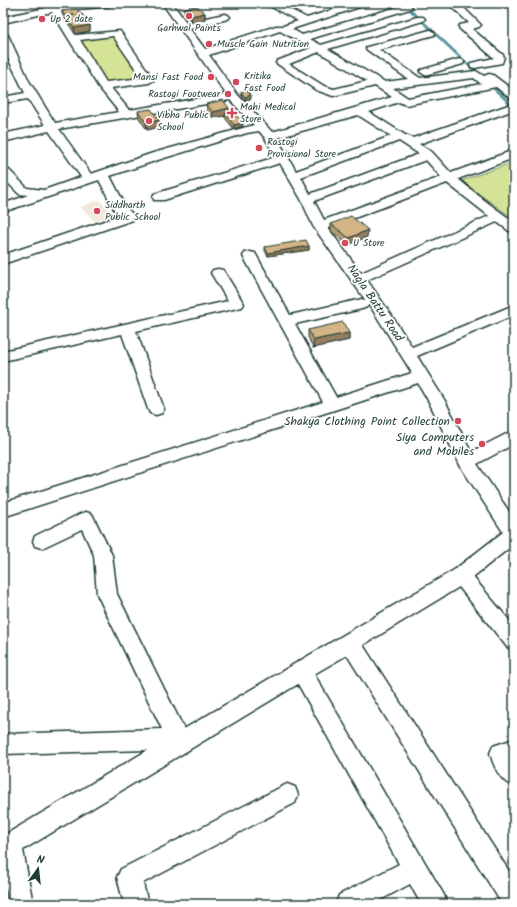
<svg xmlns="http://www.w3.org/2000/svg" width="517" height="907" font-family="Kalam,sans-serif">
  <rect width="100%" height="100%" fill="#fff"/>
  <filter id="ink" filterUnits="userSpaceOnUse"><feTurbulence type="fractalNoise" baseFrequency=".025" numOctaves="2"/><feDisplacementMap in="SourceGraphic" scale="8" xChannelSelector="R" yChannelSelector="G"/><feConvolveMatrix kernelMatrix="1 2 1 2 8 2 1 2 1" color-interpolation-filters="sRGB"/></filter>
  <g filter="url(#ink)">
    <path fill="#f2e8db" d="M99,200L114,215L95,221L80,207Z"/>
    <path fill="#d5e396" stroke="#7a9065" d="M113,35L139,77L105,83L81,40Z
      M511,163L514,165V219L461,181Z"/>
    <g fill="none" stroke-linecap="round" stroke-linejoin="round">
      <path stroke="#5d95a0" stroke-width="3" d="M403,3L479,75
        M489,84L514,107"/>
      <defs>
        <path id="minor" d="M38,3H50L56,6L84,3H115L110,6L61,11L76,35L120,31L154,80L149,83L111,88L129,110L226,94L162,3H172L186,22L225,14L228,15L230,17L228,19L189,28L205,49L276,26H283L298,21L264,3H277L307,18L353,3H368L366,5L292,29L302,35L404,5H410L412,7L410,9L310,39L321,45L417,17H423L425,19L423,21L328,49L385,82L408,79L366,49L367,47L430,30L435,33L434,35L379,50L420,78L476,71L484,76L489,74L493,75L514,91V99L510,98L496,87L406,105L399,102L369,112L405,135L413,138L514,103V110L419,144L432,152L451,173L514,150V158L458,179L484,200L514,222V232L509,231L497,222L367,280L390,313L412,347L514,305V315L417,356L445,401L471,452L514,430V444L477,464L514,519V544L473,577L514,626V650L507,647L459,587L363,645L514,879V904H502L347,655L314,674L444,895L447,904H421L410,884L373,904H336L339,895L399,864L298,684L23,850L33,904H9L3,872V836L148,750L3,754V734L162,729L97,594L94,555L82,529L42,548L35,546L33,541L35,536L80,514L86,512L92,514L112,555L117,594L184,729L454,570L503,532L461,467L429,402L418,383L3,517V503L323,402L243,256L245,253L250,252L255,253L290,315L362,299L366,301L313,226L301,199L280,163L164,200H154L153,197L154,194L276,157L265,138L259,131L247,133L161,159L110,176L126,207L135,217L133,220L3,264V255L119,216L114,209L99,180L3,212V204L28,195L19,194L3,178V167L7,168L27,188L44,190L81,177L49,131L3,142V134L45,125L28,99L3,103V97L25,93L3,48V32L8,35L29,81L55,123L119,112L98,86L52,12L3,23V17L46,8ZM280,31L311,48L277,61L276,63L316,90L333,96L375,86L392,97L272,132L237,94L209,55ZM113,36L142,78L106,82L80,40ZM319,52L367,81L334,89L324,86L289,64ZM474,78L481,84L408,98L393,88ZM230,100L254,125L153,153L91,174L59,129ZM358,115L391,136L296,171L277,138ZM399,141L419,154L310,194L301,177ZM426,160L441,177L324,220L314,201ZM447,183L489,216L361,273L328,228ZM369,304L412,373L336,397L295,324L362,309L367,307Z
          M448,3H459L481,25L479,27L472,29L503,55L504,57L502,63L475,68L471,67L470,65L471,63L494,58L460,29L459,27L460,25L469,23Z
          M459,59L463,60L464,62L463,64L425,75L420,72L421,70Z
          M218,269L223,270L225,273L244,304L242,307L136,331L164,409L162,413L156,415L150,413L148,409L122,334L3,361V351L228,301L211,273L213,270Z
          M514,739V787C500,781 494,767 490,753L493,746Z
          M287,784L295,787L298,795L295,803L143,883L148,904H124L117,877L121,869Z"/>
      </defs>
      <use href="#minor" stroke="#1f3d34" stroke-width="3"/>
      <use href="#minor" fill="#fff" fill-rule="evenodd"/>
    </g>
    <path fill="#b59b73" stroke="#1f3d34" d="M184,8L205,13V19L192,22L184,14Z
      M62,11L80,14L90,25V31L75,34L62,14Z
      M241,92L251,99L245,100L241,95Z
      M206,104L229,113L243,126L234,129L225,118V116L213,118L207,110Z
      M138,111L159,127L147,130L139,118Z
      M331,224L367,237L348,245L331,231Z
      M309,246V250L268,256L265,251V247Z
      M308,330L349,333V340L313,348L308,337Z"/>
    <path fill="#937e5e" stroke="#1f3d34" d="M205,13V19L192,22L191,16Z
      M90,25V31L75,34L74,28Z
      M251,95V99L245,100V97Z
      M229,108V115L225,114V116L213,118V112Z
      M159,120V127L147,130L146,123Z
      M243,123V126L234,129V125Z
      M368,230L367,237L348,245L349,238Z
      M309,246V250L268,256V253Z
      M349,333V340L313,348L314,340Z"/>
    <path fill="#d2b486" stroke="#1f3d34" d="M197,6L205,13L191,16L184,8Z
      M77,9L80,14L66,16L67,19L62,11Z
      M82,14L90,25L74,28L66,16Z
      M247,91L251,95L245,97L241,92Z
      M223,100L229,108L213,112L206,104Z
      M151,109L159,120L146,123L138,111Z
      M233,112L243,123L234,125L225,114Z
      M351,216L368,230L349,238L331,224Z
      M306,240L309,246L268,253L265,247Z
      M343,322L349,333L314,340L308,330Z"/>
  </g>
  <g fill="#d1495b" stroke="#fff" stroke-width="1.5">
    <circle cx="189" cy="16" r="4"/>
    <circle cx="42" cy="19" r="4"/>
    <circle cx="209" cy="44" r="4"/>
    <circle cx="211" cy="77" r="4"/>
    <circle cx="236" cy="82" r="4"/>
    <circle cx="228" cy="94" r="4"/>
    <path d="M230 107h4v4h4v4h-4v4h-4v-4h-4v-4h4z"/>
    <circle cx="149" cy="121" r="4"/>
    <circle cx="259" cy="148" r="4"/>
    <circle cx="97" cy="211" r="4"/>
    <circle cx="345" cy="243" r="4"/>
    <circle cx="458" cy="421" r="4"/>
    <circle cx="482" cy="444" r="4"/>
  </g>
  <g text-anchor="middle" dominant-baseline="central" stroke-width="3.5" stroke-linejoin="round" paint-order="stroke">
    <g font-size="10" fill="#1f3d34" stroke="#fff" text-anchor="start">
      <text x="50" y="19">Up 2 date</text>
      <text x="189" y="28" text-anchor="middle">Garhwal Paints</text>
      <text x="217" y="44">Muscle Gain Nutrition</text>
      <text x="244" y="76">Kritika<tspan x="244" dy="12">Fast Food</tspan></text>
      <text x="203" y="77" text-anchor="end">Mansi Fast Food</text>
      <text x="220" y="94" text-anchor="end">Rastogi Footwear</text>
      <text x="240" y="107">Mahi Medical<tspan x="240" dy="12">Store</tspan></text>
      <text x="157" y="115">Vibha Public<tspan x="157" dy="12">School</tspan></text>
      <text x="267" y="142">Rastogi<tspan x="267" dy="12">Provisional Store</tspan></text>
      <text x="105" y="205">Siddharth<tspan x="105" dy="12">Public School</tspan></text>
      <text x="353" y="243">U Store</text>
    </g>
    <g font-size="12" fill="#1f3d34" stroke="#fff">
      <text transform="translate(375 303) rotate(56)">Nagla Battu Road</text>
    </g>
    <g font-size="12" fill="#1f3d34" stroke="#fff" text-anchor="end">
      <text x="450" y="421">Shakya Clothing Point Collection</text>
      <text x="474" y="437">Siya Computers<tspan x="474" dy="14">and Mobiles</tspan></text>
    </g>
  </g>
  <rect width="517" height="907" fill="none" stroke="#fff" stroke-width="16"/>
  <rect x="8" y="8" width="501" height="891" fill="none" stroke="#1f3d34" stroke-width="1.5" filter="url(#ink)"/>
  <g transform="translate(38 869) rotate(15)" stroke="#ffffff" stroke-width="3" paint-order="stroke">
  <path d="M0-3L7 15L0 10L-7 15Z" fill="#1f3d34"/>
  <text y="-6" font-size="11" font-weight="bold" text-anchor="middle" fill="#1f3d34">N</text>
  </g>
</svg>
